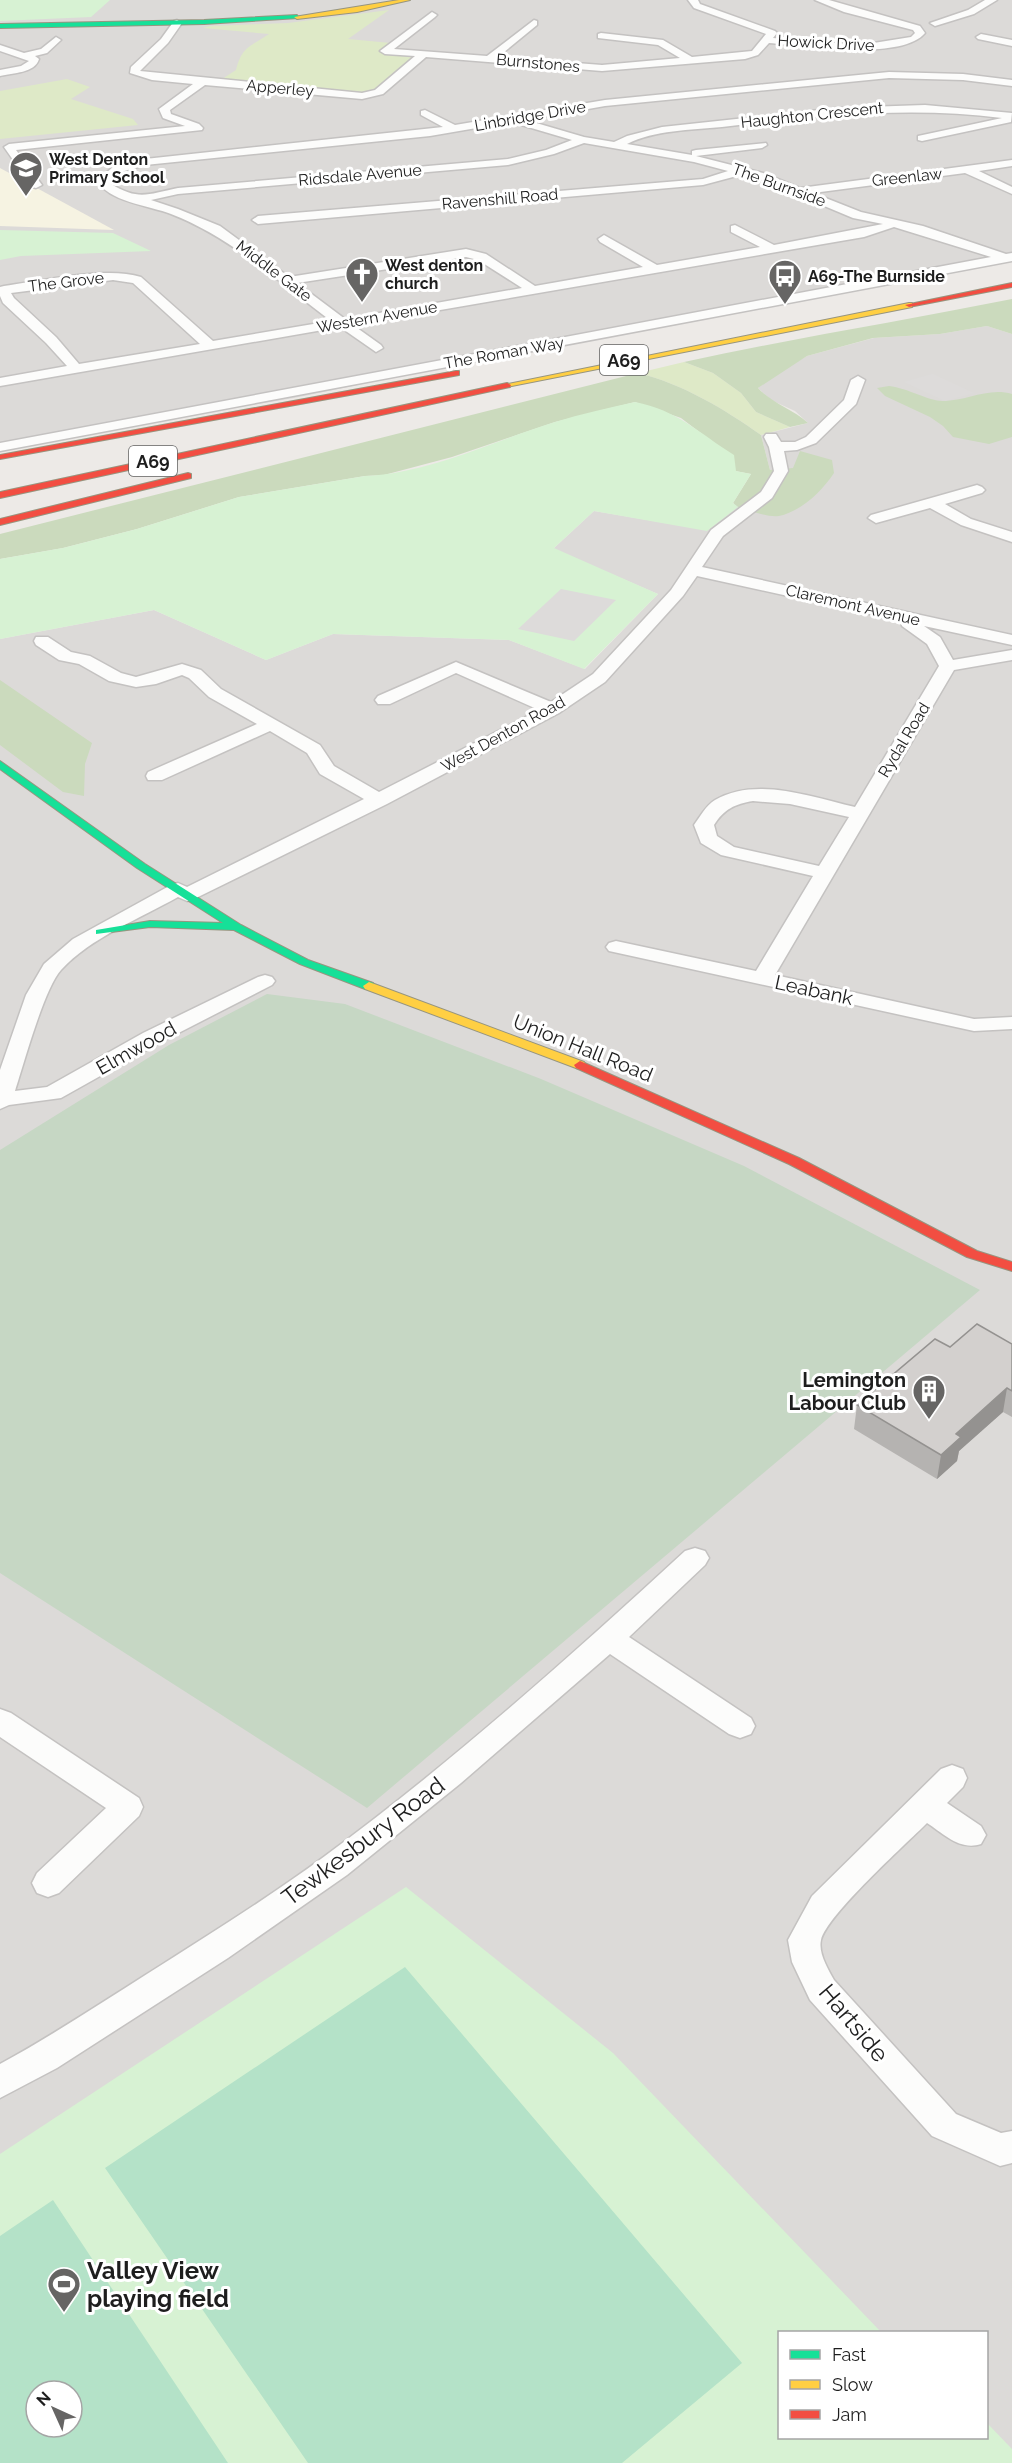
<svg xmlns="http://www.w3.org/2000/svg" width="1012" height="2463" font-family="Raleway,sans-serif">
  <rect width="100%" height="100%" fill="#edeae7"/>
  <path fill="#dcdad8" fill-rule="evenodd" d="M0,0H1012V252L294,398L0,447Z
    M987,326L1012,334V2463H0V639L154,610L266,660L333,634L509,640L585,669L658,594L553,549L594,511L707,530L770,470L761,435L808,423L795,411L771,400L758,388L776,374L807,356L874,338L940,334ZM780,2332H986V2438H780ZM36,2391H72V2427H36Z"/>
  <path fill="#f6f3e2" d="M0,168L114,230L0,226Z"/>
  <path fill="#dee9c7" d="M389,10L348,39L391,43L380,51L416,55L415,57L376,91L361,94L219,81L236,70C242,46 250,47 269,34L203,28L210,26L288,23Z
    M67,79L90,87L71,99L133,119L138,125L0,139V91Z
    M684,362L713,373L741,393L756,412L790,427L761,435C724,409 683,384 638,373Z"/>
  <path fill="#cbdabd" d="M1012,299V334L987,326L940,334L873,338L807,356L758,388C772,403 793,409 808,423L790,427L756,412L741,393L713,373L684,362C793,338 903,321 1012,299Z
    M638,373C683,384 724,409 761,435L770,470L793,468L800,451L832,460L834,473C822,491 802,511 779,516C768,518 749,510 738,507L733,503L751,474L735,471L706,437L681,418L635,402L555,422L452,457L384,475L365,476L239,497L137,529L63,548L0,559V534Z
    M889,386C908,388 928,401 943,401C967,401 988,387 1012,394V437L989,444L953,437L943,426L930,417L885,396L877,388Z
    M0,680L92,743L85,764L84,796L63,792L0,745Z"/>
  <path fill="#c6d7c4" d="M267,994L345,1004L541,1079L744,1166L980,1290L367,1808L0,1573V1150L169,1045Z"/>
  <path fill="#d7f2d3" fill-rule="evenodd" d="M0,0H110L91,17L0,21Z
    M0,230L113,233L151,251L21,256L0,260Z
    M635,402C677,410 699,433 734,455L736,471L751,474L733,503L738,507L707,531L594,511L554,548L658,594L584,669L509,640L333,634L266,660L154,610L0,639V559L63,548L137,529L239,497L365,476C430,473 493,441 555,422C581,414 608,408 635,402Z
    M406,1887L613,2053L881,2332H780V2438H986L987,2423L1012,2449V2463H0V2154ZM36,2391H72V2427H36Z"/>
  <path fill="#b4e2c8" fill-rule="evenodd" d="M405,1967L742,2363L622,2463H308L105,2168Z
    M53,2200L228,2463H0V2236ZM36,2391H72V2427H36Z"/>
  <path fill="#dddbda" d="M932,374H933L974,393L945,401L904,382Z
    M561,589L616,600L574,641L518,629Z"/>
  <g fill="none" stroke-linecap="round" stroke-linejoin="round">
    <defs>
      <path id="street" d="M688,0H698L700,4L775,31L777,33L773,38L861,45L911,37L915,33L913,30L844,12L815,0H829L920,26L925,33C902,61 803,46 769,43L758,55L745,59L602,71L426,57L383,94L362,99L205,85L170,110L171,114L199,124L203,128L202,130L16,150L42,185L36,188L32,187L4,147L9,144L185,126L163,118L159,109L193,84L152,80L130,73L131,67L161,39L174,21L177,20L182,23L168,43L140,71L362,93L375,90L415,56L385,54L380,51L432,12L437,15L435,17L394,49L487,56L534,20L537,21V25L498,57L602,65L680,58L658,45L598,38V34L601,33L663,40L692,57L752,51L766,34L694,8Z
        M985,0H997L974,14L935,26L930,23L968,10Z
        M981,34L1012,40V46L978,39L976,37Z
        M56,37L61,40L47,53L35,56L39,59C35,73 13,73 0,76V70L21,66L29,61L0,51V45L24,53L41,49Z
        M889,72L963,74L1012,80V86L963,80L889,78L605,106L526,120L584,137L614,142L627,136L662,127L837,108L925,105L1012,113L1011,122L922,141L918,140V136L1002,118C908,106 815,116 722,127C690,130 655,130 627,144L692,155V151L696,150L766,143L767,145L762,148L696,156L763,173L800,188L1012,160V166L979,171L1012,187V194L965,173L813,193L861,212L923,226L1006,254L1012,253V261L0,451V443L991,257L894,227L864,237L353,325L381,345L383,348L376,352L340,327L0,386V378L67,366L46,343L3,303L0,296V287L4,286C42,281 106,266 141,277L213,341L331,321C280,283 231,237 171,214C151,206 105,201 98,180L113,167L145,159L443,127L421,115V111L425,110L455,125L605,100ZM511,122L572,140L546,150L508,159L178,188C148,194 139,201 111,184L110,180L121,172L145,165L430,136ZM584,143L694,162L728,171L703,179L258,216L252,220L258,224L703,185L733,177L739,173L755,177L853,218L883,224L774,245L735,225L731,226V232L760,247L657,265L604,235L598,239L600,242L643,267L535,286L486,254L466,249L289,277L220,226L178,209L151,200L178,194L508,165L554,154ZM466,257L478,260L522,288L345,319L297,283ZM113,280L133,283L200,344L79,364L56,337L14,298L11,293Z
        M858,376L865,380L856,404L816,443L797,450L784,451L788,471L772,498L723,536L702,567L1012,635V645L924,626L940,637L953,660L1012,650V660L954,670L775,975L974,1019L1012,1017V1029L974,1031L609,951L606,947L609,943L616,941L756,971L813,876L721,855L701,843L694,825C700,817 706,805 715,800C756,776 812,797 855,807L939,666L927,644L902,626L901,621L697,576L683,596L605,682L559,713L387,804L194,899L187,901L178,897C141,918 90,938 61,970C44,989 24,1063 15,1091L47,1087L143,1033L258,977L265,975L272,977L275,981L272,985L159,1043L61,1098L9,1105L0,1109V1070L26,995L44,964L73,939L171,885L178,883L187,887L364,799L320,774L307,753L270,731L162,780H148L146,776L148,772L257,724L209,697L189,678L182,675L156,684L136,687L109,681L79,664L59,660L36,645L34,641L36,637H48L71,652L90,656L121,673L136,677L182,664L201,670L221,689L320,745L334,766L379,792L539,710L456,673L390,704H378L375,700L378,696L456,662L551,702L593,674L671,590L711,530L761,492L774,471L769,447L764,437L766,434H776L781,442H795L806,437L844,400L851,380ZM753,801L790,804L849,817L819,866L734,847L717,836L714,825C724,809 735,804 753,801Z
        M977,485L982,487L985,490L982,493L945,504L971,519L1012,532V542L961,525L930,508L876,523L868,518L871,515Z
        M695,1548L705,1551L709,1558L705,1565L629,1637L751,1718L755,1726L751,1734L740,1738L729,1734L610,1654L461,1783L347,1875L228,1958L57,2068L0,2098V2064C50,2037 98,2005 147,1974C207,1936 268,1898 325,1856C450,1764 571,1656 685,1551Z
        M0,1709L11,1713L139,1798L143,1807L139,1816L59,1893L48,1897L37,1893L32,1883L37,1873L106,1808L0,1737Z
        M952,1765L963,1769L967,1778L963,1787L947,1803L981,1826L986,1835L981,1844C960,1851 944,1834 927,1823C905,1845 827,1915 821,1940C818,1953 828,1969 834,1980L956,2114L1001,2133L1012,2131V2163L1000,2166L932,2136L810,2000L792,1962L788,1940L812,1896L941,1769Z"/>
      <path id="fast" d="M297,15L299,18L204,24L0,28V24L204,20Z
        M0,761L145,864L241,925L308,960L373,983L375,986L373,989H365L300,964L234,930L150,927L96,934V930L150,921L223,923L137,868L0,769Z"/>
      <path id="slow" d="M399,0H410L357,12L297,19L294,17Z
        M909,303H912V307L507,387L503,385Z
        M369,982L584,1062L586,1065L580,1069L576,1068L365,989L363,986Z"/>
      <path id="jam" d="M1012,283V287L909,307L905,305Z
        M456,371H459V375L0,459V455Z
        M507,383L511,385L510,387L0,498V492Z
        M188,473L191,474V478L0,525V519Z
        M580,1061L799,1158L977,1251L1012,1262V1271L967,1257L789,1164L576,1068L574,1065Z"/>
    </defs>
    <use href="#street" stroke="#c4c2c1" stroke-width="3"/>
    <use href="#fast" stroke="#97957f" stroke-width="2"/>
    <use href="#slow" stroke="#97957f" stroke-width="2"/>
    <use href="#jam" stroke="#97957f" stroke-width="2"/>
    <use href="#street" fill="#fcfcfb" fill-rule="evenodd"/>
    <use href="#fast" fill="#16e098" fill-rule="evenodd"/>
    <use href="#slow" fill="#ffcf43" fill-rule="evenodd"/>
    <use href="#jam" fill="#f24e42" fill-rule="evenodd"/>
  </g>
  <path fill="#b5b3b1" d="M1012,1344V1417L1003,1412L959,1451L957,1461L937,1479L854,1429L857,1405L950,1347Z"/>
  <path fill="#949290" d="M1007,1388L1003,1412L959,1451L957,1461L937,1479L941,1455L956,1434Z"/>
  <path fill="#d3d0ce" stroke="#949290" stroke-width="1.5" d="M977,1324L1012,1344V1391L1007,1388L956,1434L961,1437L941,1455L857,1405L935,1339L950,1347Z"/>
  <defs>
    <symbol id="school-pin" viewBox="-11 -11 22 30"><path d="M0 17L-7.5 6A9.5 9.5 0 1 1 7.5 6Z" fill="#666564" stroke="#fff"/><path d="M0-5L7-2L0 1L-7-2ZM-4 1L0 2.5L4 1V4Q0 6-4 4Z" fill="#fff"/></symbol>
    <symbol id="church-pin" viewBox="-11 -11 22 30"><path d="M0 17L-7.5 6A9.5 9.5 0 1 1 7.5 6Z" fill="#666564" stroke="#fff"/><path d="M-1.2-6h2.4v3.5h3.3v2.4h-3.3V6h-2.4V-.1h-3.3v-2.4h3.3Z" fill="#fff"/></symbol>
    <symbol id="bus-pin" viewBox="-11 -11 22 30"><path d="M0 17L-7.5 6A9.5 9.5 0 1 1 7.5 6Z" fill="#666564" stroke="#fff"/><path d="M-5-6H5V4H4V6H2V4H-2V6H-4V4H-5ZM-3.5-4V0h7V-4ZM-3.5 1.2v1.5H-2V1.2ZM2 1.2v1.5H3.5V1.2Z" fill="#fff"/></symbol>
    <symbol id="building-pin" viewBox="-11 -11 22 30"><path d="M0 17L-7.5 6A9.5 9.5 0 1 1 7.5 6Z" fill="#666564" stroke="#fff"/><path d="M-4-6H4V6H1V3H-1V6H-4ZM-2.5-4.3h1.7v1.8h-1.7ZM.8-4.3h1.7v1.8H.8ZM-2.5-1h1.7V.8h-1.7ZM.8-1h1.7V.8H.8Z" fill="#fff"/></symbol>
    <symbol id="stadium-pin" viewBox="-11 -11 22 30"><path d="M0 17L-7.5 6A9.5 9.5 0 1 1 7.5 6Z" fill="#666564" stroke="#fff"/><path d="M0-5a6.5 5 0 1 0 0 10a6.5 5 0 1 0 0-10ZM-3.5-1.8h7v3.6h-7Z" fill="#fff"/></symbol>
  </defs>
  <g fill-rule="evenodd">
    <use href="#school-pin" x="7" y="149" width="38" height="52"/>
    <use href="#church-pin" x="343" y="255" width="38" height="52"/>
    <use href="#bus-pin" x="766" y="257" width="38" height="52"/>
    <use href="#building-pin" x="910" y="1372" width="38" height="52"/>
    <use href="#stadium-pin" x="45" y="2265" width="38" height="52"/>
  </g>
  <g text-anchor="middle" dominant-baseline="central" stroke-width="6" stroke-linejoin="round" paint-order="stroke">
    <g font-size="16" fill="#1e1e1e" stroke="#fff">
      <text transform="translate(826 43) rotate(3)">Howick Drive</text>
      <text transform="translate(538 63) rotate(5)">Burnstones</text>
      <text transform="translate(280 88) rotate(5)">Apperley</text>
      <text transform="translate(812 115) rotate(-6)">Haughton Crescent</text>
      <text transform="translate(530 116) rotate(-10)">Linbridge Drive</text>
      <text transform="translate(360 175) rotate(-5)">Ridsdale Avenue</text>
      <text transform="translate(907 177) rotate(-6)">Greenlaw</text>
      <text transform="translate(779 185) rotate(20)">The Burnside</text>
      <text transform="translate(500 199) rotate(-5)">Ravenshill Road</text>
      <text transform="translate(274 271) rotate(37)">Middle Gate</text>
      <text transform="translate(66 282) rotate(-7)">The Grove</text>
      <text transform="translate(377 317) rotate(-10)">Western Avenue</text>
      <text transform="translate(504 353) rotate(-10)">The Roman Way</text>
      <text transform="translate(853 605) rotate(13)">Claremont Avenue</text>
      <text transform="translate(503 734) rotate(-29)">West Denton Road</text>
      <text transform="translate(904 740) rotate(-59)">Rydal Road</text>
    </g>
    <g font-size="16" font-weight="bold" fill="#1e1e1e" stroke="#fff" text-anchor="start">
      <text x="49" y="159">West Denton<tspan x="49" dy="18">Primary School</tspan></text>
      <text x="385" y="265">West denton<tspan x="385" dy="18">church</tspan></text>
      <text x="808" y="276">A69-The Burnside</text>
    </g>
    <g fill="#fff" stroke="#626262" stroke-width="1.5">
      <rect x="600" y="345" width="48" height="30" rx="4.5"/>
      <rect x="129" y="446" width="48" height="30" rx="4.5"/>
    </g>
    <g font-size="18" font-weight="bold" fill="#1e1e1e">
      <text x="624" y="360">A69</text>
      <text x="153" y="461">A69</text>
    </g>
    <g font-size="20" fill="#1e1e1e" stroke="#fff">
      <text transform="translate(814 990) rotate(12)">Leabank</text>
      <text transform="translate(136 1048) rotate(-29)">Elmwood</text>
      <text transform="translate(583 1048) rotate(22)">Union Hall Road</text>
    </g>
    <g font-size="20" font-weight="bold" fill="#1e1e1e" stroke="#fff" text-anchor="end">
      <text x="906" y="1380">Lemington<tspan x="906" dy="23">Labour Club</tspan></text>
    </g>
    <g font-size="24" fill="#1e1e1e" stroke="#fff">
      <text transform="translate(363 1841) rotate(-37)">Tewkesbury Road</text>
      <text transform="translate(854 2023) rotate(50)">Hartside</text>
    </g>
    <g font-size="24" font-weight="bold" fill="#1e1e1e" stroke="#fff" text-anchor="start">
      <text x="87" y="2270">Valley View<tspan x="87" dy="28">playing field</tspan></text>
    </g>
  </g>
  <rect x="778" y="2331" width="210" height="108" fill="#ffffff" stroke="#a5a5a5" stroke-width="1.5"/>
  <rect x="790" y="2350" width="30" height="9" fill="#16e098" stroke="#a5a5a5" stroke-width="1.5"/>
  <text x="832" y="2361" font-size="18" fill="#1e1e1e">Fast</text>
  <rect x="790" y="2380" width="30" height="9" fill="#ffcf43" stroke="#a5a5a5" stroke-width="1.5"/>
  <text x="832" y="2391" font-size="18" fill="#1e1e1e">Slow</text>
  <rect x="790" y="2410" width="30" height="9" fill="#f24e42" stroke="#a5a5a5" stroke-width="1.5"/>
  <text x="832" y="2421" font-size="18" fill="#1e1e1e">Jam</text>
  <g transform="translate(54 2409) rotate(315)"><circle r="28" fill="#ffffff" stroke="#a5a5a5" stroke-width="1.5"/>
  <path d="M0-4.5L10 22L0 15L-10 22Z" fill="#666564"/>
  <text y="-9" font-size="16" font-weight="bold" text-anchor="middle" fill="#1e1e1e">N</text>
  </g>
</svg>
